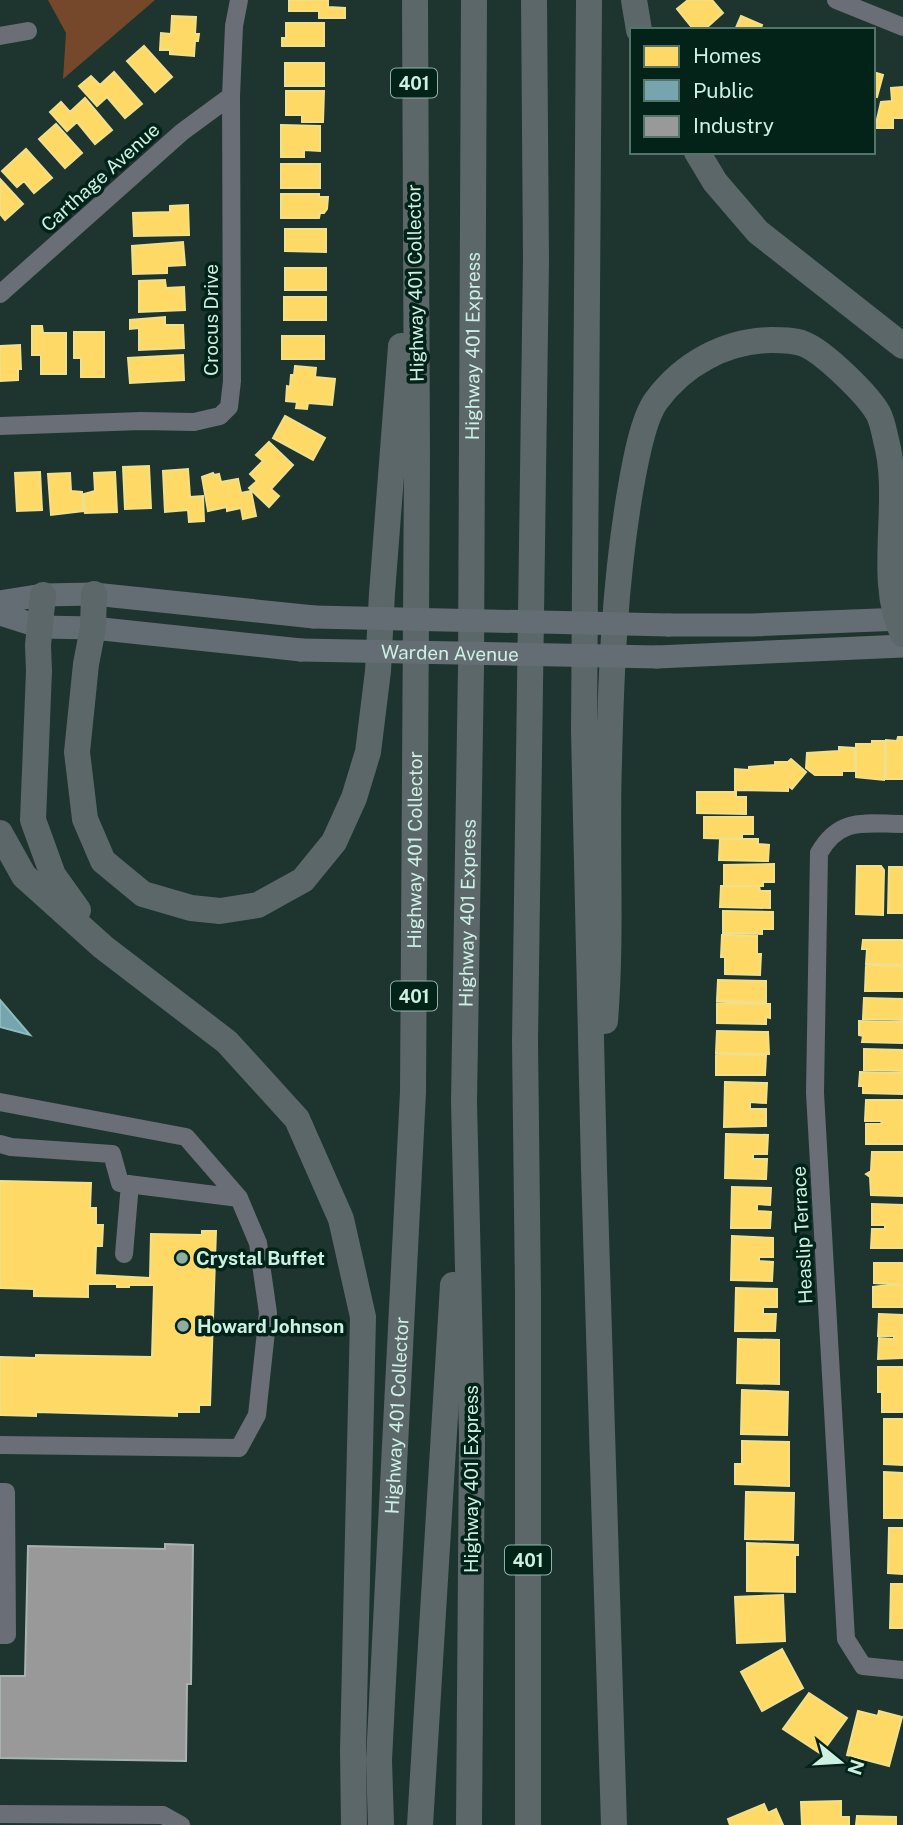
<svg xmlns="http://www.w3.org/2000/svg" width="903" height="1825" font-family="'Public Sans',sans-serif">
  <rect width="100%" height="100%" fill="#1e342e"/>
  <path fill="#75482b" d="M48,0H155L63,79L66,33Z"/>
  <path fill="#ffd966" stroke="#f0e08b" stroke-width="2" d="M289,0H328V7L345,8V18H319V11H289Z
    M688,0H712L723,13L704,30H694L677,9Z
    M172,16L196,17L195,34H199L198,41H195L194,56L170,54V50H160L161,33L171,34Z
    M741,16L762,25L760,30H735Z
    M286,23H324V46H282V38H286Z
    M144,46L172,77L155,92L127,61Z
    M285,63H324V86H285Z
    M114,72L142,104L125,118L107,97L97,106L79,86L91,76L100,85Z
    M873,72L883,75L877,97L873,96Z
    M903,87V118H893V128H875L881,102L892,101L891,88Z
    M286,91H324L323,122H302V115H286Z
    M85,98L112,130L95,144L77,122L67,131L50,112L61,102L70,112Z
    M56,124L82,153L65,168L39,139Z
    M281,125L320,126V151L304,150V157H281Z
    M26,149L52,178L34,193L24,181L17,187L2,171Z
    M281,164H320V188H281Z
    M0,179L23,204L5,220L0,214Z
    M281,194H319V197H328L327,209L324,213H320L319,218H281Z
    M188,205L189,235L134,236L133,213L170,212V206Z
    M285,229H326V252L285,251Z
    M183,242L185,265L167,266V273L133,274L132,246Z
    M285,268H326V290H285Z
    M165,280L166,288L184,287L185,310L139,312V281Z
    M284,297H326V320H284Z
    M165,317V325H183L184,348L139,350V328L130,329V320Z
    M32,326H42L43,333H66V374H41V355H32Z
    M74,332H104V377H81V358H74Z
    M282,336H324V359H282Z
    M20,345L21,369H18V380L0,381V346Z
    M183,355L184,380L130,383L128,358Z
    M295,366L316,368L315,377L335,379L332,405L308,403L307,409L296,408L297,402L286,401L287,386L290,387L291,375H294Z
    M285,416L325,438L313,460L273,438Z
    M269,442L293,465L271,489L279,496L269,507L249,488L257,481L250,474L263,461L256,455Z
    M149,466L151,508L125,509L123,467Z
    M188,469L190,497L203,496L204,521L189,522L188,510L165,512L163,471Z
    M40,472L42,510L17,511L15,473Z
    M115,472L117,512L85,513L84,494L95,491L94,473Z
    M70,473L71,491L82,492L83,511L51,515L48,474Z
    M213,473L214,475L219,474L221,482L238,479L241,493L251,491L256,516L243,519L241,508L227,511V507L208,511L202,477Z
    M898,737H903V779H886V740L897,741Z
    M872,741H885L884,780L856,777V744H872Z
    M839,747L855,748V771H842V775H815L806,768L807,753L839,751Z
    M791,759L806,772L792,789L788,786V791L735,790V769L749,770V767L775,765V762H788Z
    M697,792H736V797H746V814L697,813Z
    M704,817H753V834H742V839L704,838Z
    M720,839H758V844L769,845L768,861L719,860Z
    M774,864V882H763V886H724V865Z
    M857,866H881L884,870L883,915L856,914Z
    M889,867H903V913H888Z
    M721,886H759L760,891H770V908L720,907Z
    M723,911L773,912V929H762V934L723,933Z
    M722,935L757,936V954H761L760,975L725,974V957H721Z
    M863,940H903V965L866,964L867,949H862Z
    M866,965L903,966V991H865Z
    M718,980L766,981V1002L717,1001Z
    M864,998L903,999V1020L863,1019Z
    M717,1003L770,1004V1018L766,1017V1024L717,1023Z
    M859,1021L903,1022V1043L862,1042L863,1036L859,1035Z
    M717,1031L768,1032L769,1054L716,1053Z
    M864,1049L903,1050V1071L864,1070Z
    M716,1054L766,1055L765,1075H716Z
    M860,1072L903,1073V1094L863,1093V1086H859Z
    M725,1082L767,1083L766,1103L750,1102V1109H766V1126L724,1127Z
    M866,1100H903V1144H866V1124H882L881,1121H865Z
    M726,1134L768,1135L767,1154H753V1159H767L766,1179L725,1178Z
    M872,1152H903V1196L871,1195L870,1177L866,1174L871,1171Z
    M0,1181L91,1183L90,1208H96V1225H103L102,1246H96L95,1275L150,1278L151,1234L202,1235V1231H216L210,1405H199V1412H177V1416L36,1412V1416L0,1415V1357L36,1358V1355L152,1357L154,1285H129V1287H117V1284H88V1297L34,1296V1289L0,1288Z
    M732,1187L771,1188L770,1205L757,1204V1211L771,1212L770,1228H731Z
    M872,1204L903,1205V1248H871L872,1229H885V1225H872Z
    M732,1236L773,1238V1257H759V1261L773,1262L772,1281L731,1280Z
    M874,1263H903V1285L874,1283Z
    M889,1285H903V1307H873V1287Z
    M736,1288L777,1289V1307H763V1314H776L775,1331H735Z
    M879,1314L903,1315V1358L878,1359L879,1338L894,1339V1336H878Z
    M738,1339L779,1340V1384L737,1383Z
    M878,1367H903V1412H882V1392H878Z
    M742,1390L788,1392L787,1435L741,1434Z
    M884,1419H903V1465L884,1464Z
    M742,1441L789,1442V1486L735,1484V1464H742Z
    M884,1472L903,1473V1518H884Z
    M746,1492L794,1493L793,1540L745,1539Z
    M889,1528H903V1574L888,1573Z
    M747,1543L798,1545V1555H795V1592L747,1591Z
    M891,1584H903V1628H890Z
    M783,1595L785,1641L737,1643L735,1597Z
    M782,1649L803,1688L762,1711L741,1672Z
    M809,1693L847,1718L821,1754L783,1729Z
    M858,1711L878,1716L879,1711L902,1717L889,1766L847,1755Z
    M841,1801V1817H849V1825H802L801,1802Z
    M764,1804L768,1813L776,1809L783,1825H730L728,1819Z
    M857,1816L896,1817V1825H856Z"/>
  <path fill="#76a5af" stroke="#90bcbe" stroke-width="2" d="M0,1000L30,1035L0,1027Z"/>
  <path fill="#999" stroke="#a8b3af" stroke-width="2" d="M165,1544L193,1545L191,1684H187L186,1761L0,1758V1676H25L28,1546L165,1549Z"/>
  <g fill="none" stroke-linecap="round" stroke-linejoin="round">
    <path stroke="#696e77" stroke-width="18" d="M836,0L903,27
      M0,36L28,31
      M0,294L182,132L231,96
      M0,426L141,421L194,422L220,416L229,407L232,381L231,96L234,26L239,0
      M903,824C866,824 840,816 819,853L815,1093L846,1639L863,1666L903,1670
      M0,1102L186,1137L239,1198
      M0,1144L11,1147L112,1154L120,1183L239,1198L258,1243L268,1313L257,1415L239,1448L0,1445
      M124,1254L130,1184
      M0,1492H6L7,1635H0
      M0,1814L163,1815L181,1825"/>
    <path stroke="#646d73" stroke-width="23" d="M0,602L43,595L94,594L314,617
      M0,614L41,627L93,628L301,650
      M669,625H752L903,619
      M657,657L903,646"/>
    <g stroke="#5c676a" stroke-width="26">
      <path d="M589,0L584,731L594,1169L614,1825"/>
      <path d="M634,0L639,30"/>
      <path d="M697,152L715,182L758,232L903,346"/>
      <path d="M94,594L93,628L86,664L77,752L85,819L103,861L143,894L191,908L220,911L258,905L303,880L334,842L354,798L368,752L378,671L382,593L401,346"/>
      <path d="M43,595L38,645L39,671L33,820L53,875L78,910"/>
      <path d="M0,833L24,876L103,947L227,1042L297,1119L341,1219L363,1317L353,1751L354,1825"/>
      <path d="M605,1021C612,934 606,848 609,762C611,672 615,581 630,492C634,469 642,420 656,401C683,364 725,341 771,340C782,340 794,340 804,344C824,352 867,394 878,413C882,420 884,431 886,440C903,502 876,577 903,634"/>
      <path id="s1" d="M381,1825L379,1760L413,1092L417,459L415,0"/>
      <path d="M420,1825L453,1285"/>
      <path id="s2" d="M469,1825L472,1436L464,1102L471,667L474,0"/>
      <path d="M528,1825V1294L525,1041L536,260L534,0"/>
    </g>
    <g stroke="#646d73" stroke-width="23">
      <path d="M314,617L669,625"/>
      <path id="s3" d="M301,650L657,657"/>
    </g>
  </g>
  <g fill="#8faea3" stroke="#032319" stroke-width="2.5">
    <circle cx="182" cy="1258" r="7"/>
    <circle cx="183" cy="1326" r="7"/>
  </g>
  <g text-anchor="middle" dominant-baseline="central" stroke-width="7" stroke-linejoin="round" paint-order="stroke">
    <g fill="#032319" stroke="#90b2a6" stroke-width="2">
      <rect x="391" y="68.5" width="46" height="29" rx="5"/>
      <rect x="391" y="981.5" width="46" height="29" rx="5"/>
      <rect x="505" y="1545.5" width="46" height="29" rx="5"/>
    </g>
    <g font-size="18" font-weight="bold" fill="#ccf0e2">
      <text x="414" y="83">401</text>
      <text x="414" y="996">401</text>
      <text x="528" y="1560">401</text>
    </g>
    <g font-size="19" fill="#ccf0e2" stroke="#032319">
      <text transform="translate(100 177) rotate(-42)">Carthage Avenue</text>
      <text transform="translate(415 283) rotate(-91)">Highway 401 Collector</text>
      <text transform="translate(211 320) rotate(-90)">Crocus Drive</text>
      <text stroke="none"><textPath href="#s2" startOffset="1479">Highway 401 Express</textPath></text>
      <text stroke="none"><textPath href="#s3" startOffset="149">Warden Avenue</textPath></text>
      <text stroke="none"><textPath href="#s1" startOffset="976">Highway 401 Collector</textPath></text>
      <text stroke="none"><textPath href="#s2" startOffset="912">Highway 401 Express</textPath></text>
      <text transform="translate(802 1235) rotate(-93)">Heaslip Terrace</text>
      <text stroke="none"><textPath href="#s1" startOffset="410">Highway 401 Collector</textPath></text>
      <text transform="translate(471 1479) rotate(-90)">Highway 401 Express</text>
    </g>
    <g font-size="19" font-weight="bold" fill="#ccf0e2" stroke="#032319" text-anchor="start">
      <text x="196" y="1258">Crystal Buffet</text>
      <text x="197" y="1326">Howard Johnson</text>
    </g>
  </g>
  <rect x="630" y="28" width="245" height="126" fill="#032319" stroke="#537569" stroke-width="2"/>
  <rect x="644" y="46" width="35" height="21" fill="#ffd966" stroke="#537569" stroke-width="2"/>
  <text x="693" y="63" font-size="21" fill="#ccf0e2">Homes</text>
  <rect x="644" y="80" width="35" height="21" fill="#76a5af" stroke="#537569" stroke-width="2"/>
  <text x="693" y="98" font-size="21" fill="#ccf0e2">Public</text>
  <rect x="644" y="116" width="35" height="21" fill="#999999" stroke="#537569" stroke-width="2"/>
  <text x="693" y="133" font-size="21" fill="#ccf0e2">Industry</text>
  <g transform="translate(840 1762) rotate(108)" stroke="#032319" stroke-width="5" paint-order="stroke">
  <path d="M0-5L12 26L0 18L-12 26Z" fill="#ccf0e2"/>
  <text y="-10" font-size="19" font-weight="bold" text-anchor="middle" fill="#ccf0e2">N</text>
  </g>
</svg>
